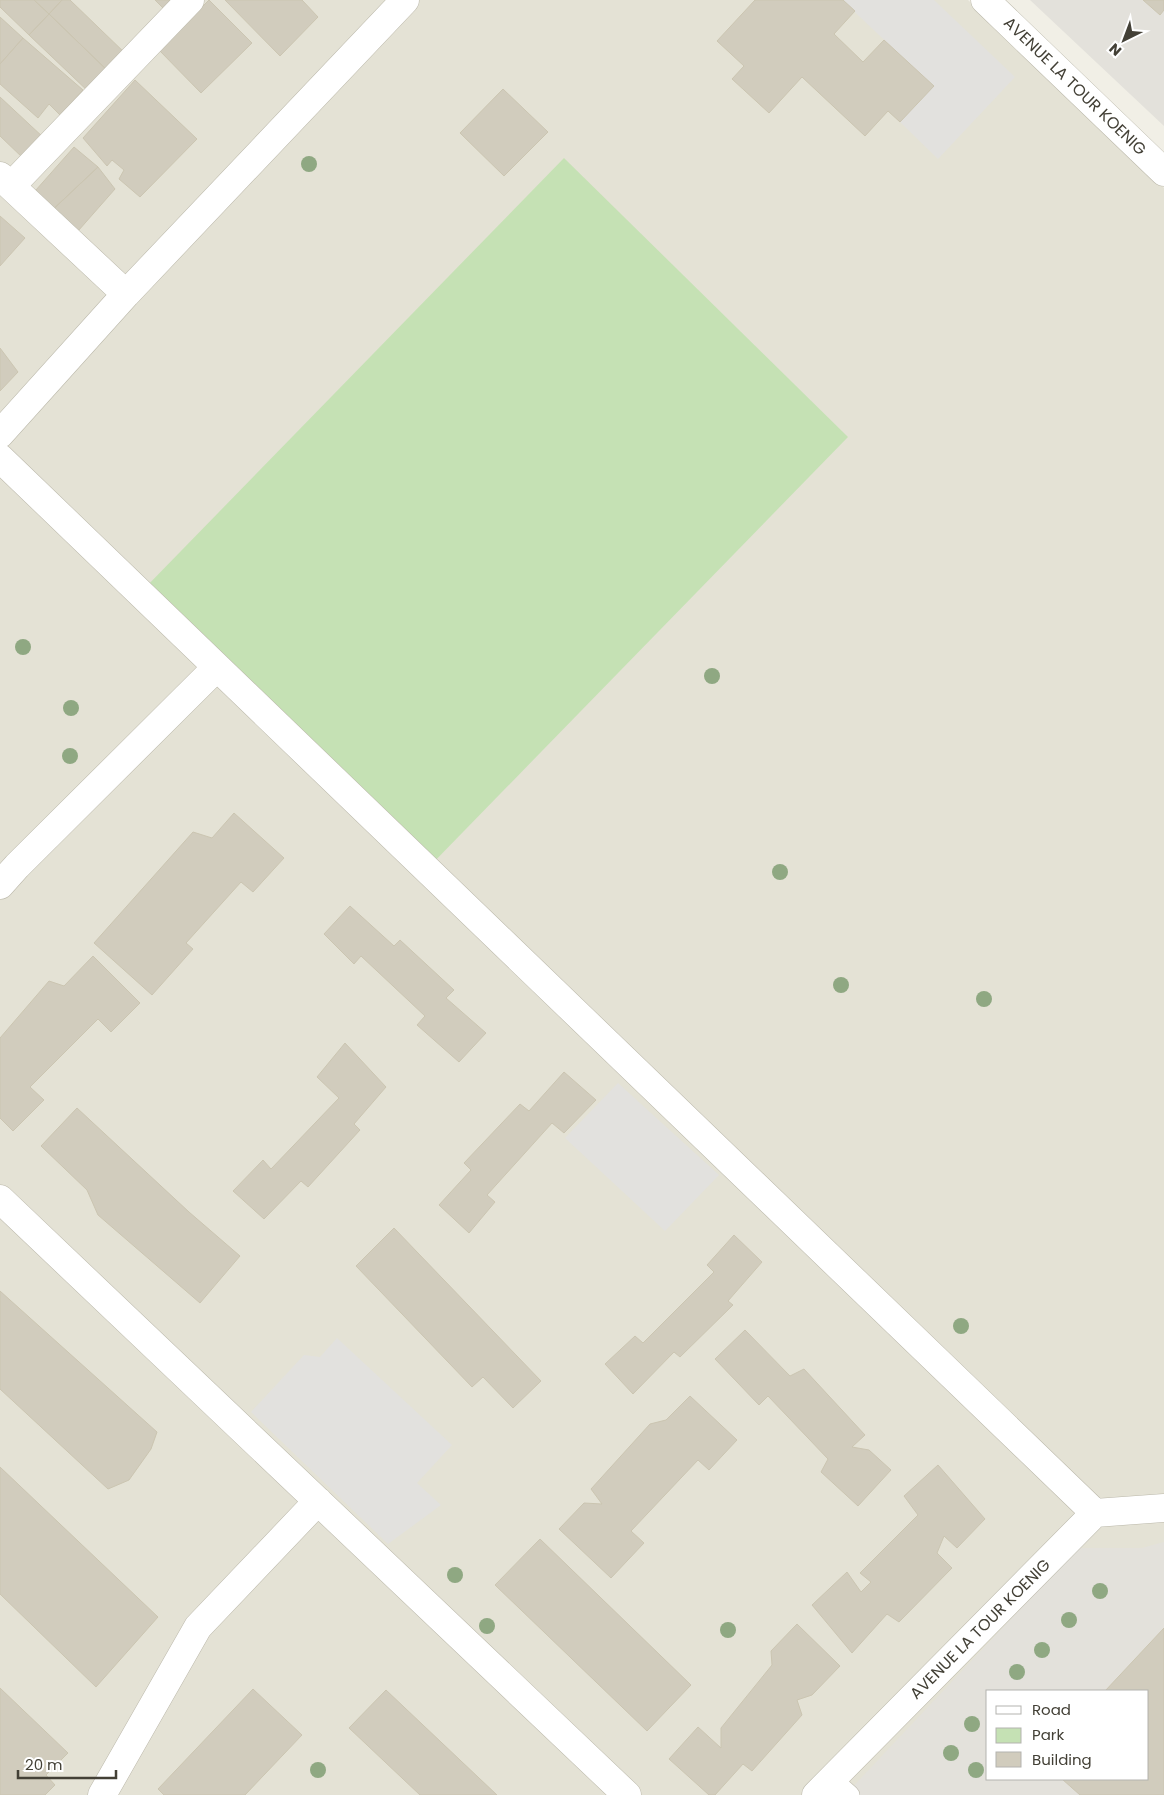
<svg xmlns="http://www.w3.org/2000/svg" width="1164" height="1795" font-family="Poppins,sans-serif">
  <rect width="100%" height="100%" fill="#f1efe6"/>
  <path fill="#e4e2d5" fill-rule="evenodd" d="M0,0H968L1164,188V1795H0ZM988,1691H1148V1779H988Z"/>
  <path fill="#e3e1db" fill-rule="evenodd" d="M1030,0H1164V126Z
    M1164,1542V1795H845L1078,1548H1142ZM988,1691H1148V1779H988Z"/>
  <path fill="#c5e1b4" d="M564,158L848,437L427,869L142,591Z"/>
  <path fill="#e2e1de" d="M842,0H934L1015,77L938,159L900,122L933,86Z
    M618,1083L719,1175L665,1231L565,1138Z
    M337,1338L452,1445L417,1483L441,1505L388,1544L251,1412L304,1355L320,1357Z"/>
  <path fill="#d1ccbd" stroke="#cbc5b1" d="M0,0H34L49,14L29,35L0,7Z
    M34,0H62L49,14Z
    M62,0H70L128,56L110,73L49,14Z
    M155,0H179L167,12Z
    M209,0L252,43L201,93L159,50Z
    M225,0H302L318,17L280,56Z
    M755,0H843L855,11L834,34L863,62L884,40L934,86L900,122L888,111L865,136L802,77L769,113L732,79L744,66L717,41Z
    M1143,0H1164V10L1160,15Z
    M49,14L110,73L91,94L29,35Z
    M0,17L23,38L0,64Z
    M23,38L83,90L60,115L49,104L38,118L0,84V64Z
    M135,80L197,139L140,197L119,179L124,170L112,160L107,166L83,138Z
    M503,89L548,132L504,176L460,133Z
    M0,97L44,138L24,159L0,136Z
    M74,147L98,167L46,216L28,199Z
    M98,167L115,189L71,239L46,216Z
    M0,216L25,238L0,266Z
    M0,348L18,372L0,391Z
    M234,813L284,858L253,892L241,882L186,943L193,949L152,995L94,943L193,832L212,838Z
    M350,906L394,946L400,940L454,990L446,998L486,1033L459,1062L417,1025L425,1016L361,956L354,964L324,934Z
    M93,956L140,1003L111,1032L98,1019L30,1087L44,1100L13,1131L0,1118V1038L49,981L64,986Z
    M345,1043L386,1087L354,1124L360,1130L308,1187L301,1181L264,1219L233,1191L263,1160L271,1169L339,1098L317,1077Z
    M564,1072L596,1100L564,1133L552,1123L487,1195L495,1202L469,1233L439,1205L471,1170L464,1163L520,1104L529,1111Z
    M77,1108L189,1212L240,1256L200,1303L98,1215L87,1190L41,1146Z
    M394,1228L541,1381L513,1408L483,1377L472,1387L356,1266Z
    M734,1235L762,1262L728,1301L733,1305L680,1357L674,1352L633,1394L605,1364L635,1336L643,1343L714,1272L707,1265Z
    M0,1291L157,1432L151,1449L129,1480L108,1489L0,1389Z
    M745,1330L790,1376L804,1369L865,1435L852,1447L869,1450L891,1470L858,1506L821,1472L828,1459L768,1396L759,1405L715,1359Z
    M690,1396L737,1440L709,1470L698,1460L631,1531L644,1543L611,1578L559,1529L584,1503L602,1504L591,1489L650,1424L666,1420Z
    M938,1465L985,1519L957,1548L944,1536L937,1553L952,1568L899,1622L887,1614L852,1653L812,1605L847,1572L861,1592L871,1582L860,1573L918,1515L904,1496Z
    M0,1467L158,1617L96,1687L0,1594Z
    M540,1539L691,1685L647,1731L495,1585Z
    M797,1624L840,1666L812,1695L797,1700L802,1715L752,1771L743,1764L715,1795H709L669,1759L698,1727L721,1748V1728L772,1665L771,1651Z
    M1164,1628V1795H1080L1062,1779H1148V1691H1105Z
    M0,1688L68,1753L46,1775L55,1785L45,1795H0Z
    M253,1689L302,1735L245,1795H164L158,1789Z
    M386,1690L497,1795H420L349,1728Z"/>
  <g fill="none" stroke-linecap="round" stroke-linejoin="round">
    <defs>
      <path id="lane" d="M832,1779L850,1795"/>
      <path id="street" d="M985,0L1164,172
        M0,176L126,294
        M11,186L190,0
        M0,434L126,294L405,0
        M0,458L1095,1513
        M0,885L17,866L216,668
        M0,1199L627,1795
        M102,1795L198,1627L318,1501
        M816,1795L1095,1513L1164,1508"/>
    </defs>
    <use href="#lane" stroke="#bbb8aa" stroke-width="20"/>
    <use href="#street" stroke="#bbb8aa" stroke-width="29"/>
    <use href="#lane" stroke="#fff" stroke-width="19"/>
    <use href="#street" stroke="#fff" stroke-width="28"/>
  </g>
  <g fill="#8fa882">
    <circle cx="309" cy="164" r="8"/>
    <circle cx="23" cy="647" r="8"/>
    <circle cx="712" cy="676" r="8"/>
    <circle cx="71" cy="708" r="8"/>
    <circle cx="70" cy="756" r="8"/>
    <circle cx="780" cy="872" r="8"/>
    <circle cx="841" cy="985" r="8"/>
    <circle cx="984" cy="999" r="8"/>
    <circle cx="961" cy="1326" r="8"/>
    <circle cx="455" cy="1575" r="8"/>
    <circle cx="1100" cy="1591" r="8"/>
    <circle cx="1069" cy="1620" r="8"/>
    <circle cx="487" cy="1626" r="8"/>
    <circle cx="728" cy="1630" r="8"/>
    <circle cx="1042" cy="1650" r="8"/>
    <circle cx="1017" cy="1672" r="8"/>
    <circle cx="972" cy="1724" r="8"/>
    <circle cx="951" cy="1753" r="8"/>
    <circle cx="318" cy="1770" r="8"/>
    <circle cx="976" cy="1770" r="8"/>
  </g>
  <g text-anchor="middle" dominant-baseline="central" stroke-width="4" stroke-linejoin="round" paint-order="stroke">
    <g font-size="16" fill="#434036" stroke="#fff">
      <text transform="translate(1075 86) rotate(44)">AVENUE LA TOUR KOENIG</text>
      <text transform="translate(980 1629) rotate(-45)">AVENUE LA TOUR KOENIG</text>
    </g>
  </g>
  <rect x="986" y="1690" width="162" height="90" fill="#ffffff" stroke="#b4b3af"/>
  <rect x="996" y="1706" width="25" height="8" fill="#ffffff" stroke="#b4b3af"/>
  <text x="1032" y="1715" font-size="15" fill="#434036">Road</text>
  <rect x="996" y="1728" width="25" height="15" fill="#c5e1b4" stroke="#b4b3af"/>
  <text x="1032" y="1740" font-size="15" fill="#434036">Park</text>
  <rect x="996" y="1752" width="25" height="15" fill="#d1ccbd" stroke="#b4b3af"/>
  <text x="1032" y="1765" font-size="15" fill="#434036">Building</text>
  <g transform="translate(1124 40) rotate(222)" stroke="#ffffff" stroke-width="4" paint-order="stroke">
  <path d="M0-4L9 19L0 12L-9 19Z" fill="#434036"/>
  <text y="-8" font-size="14" font-weight="bold" text-anchor="middle" fill="#434036">N</text>
  </g>
  <path d="M18 1770v8h98v-8" fill="none" stroke="#434036" stroke-width="2.5"/>
  <text x="25" y="1770" font-size="15" fill="#434036" stroke="#ffffff" stroke-width="4" paint-order="stroke">20 m</text>
</svg>
